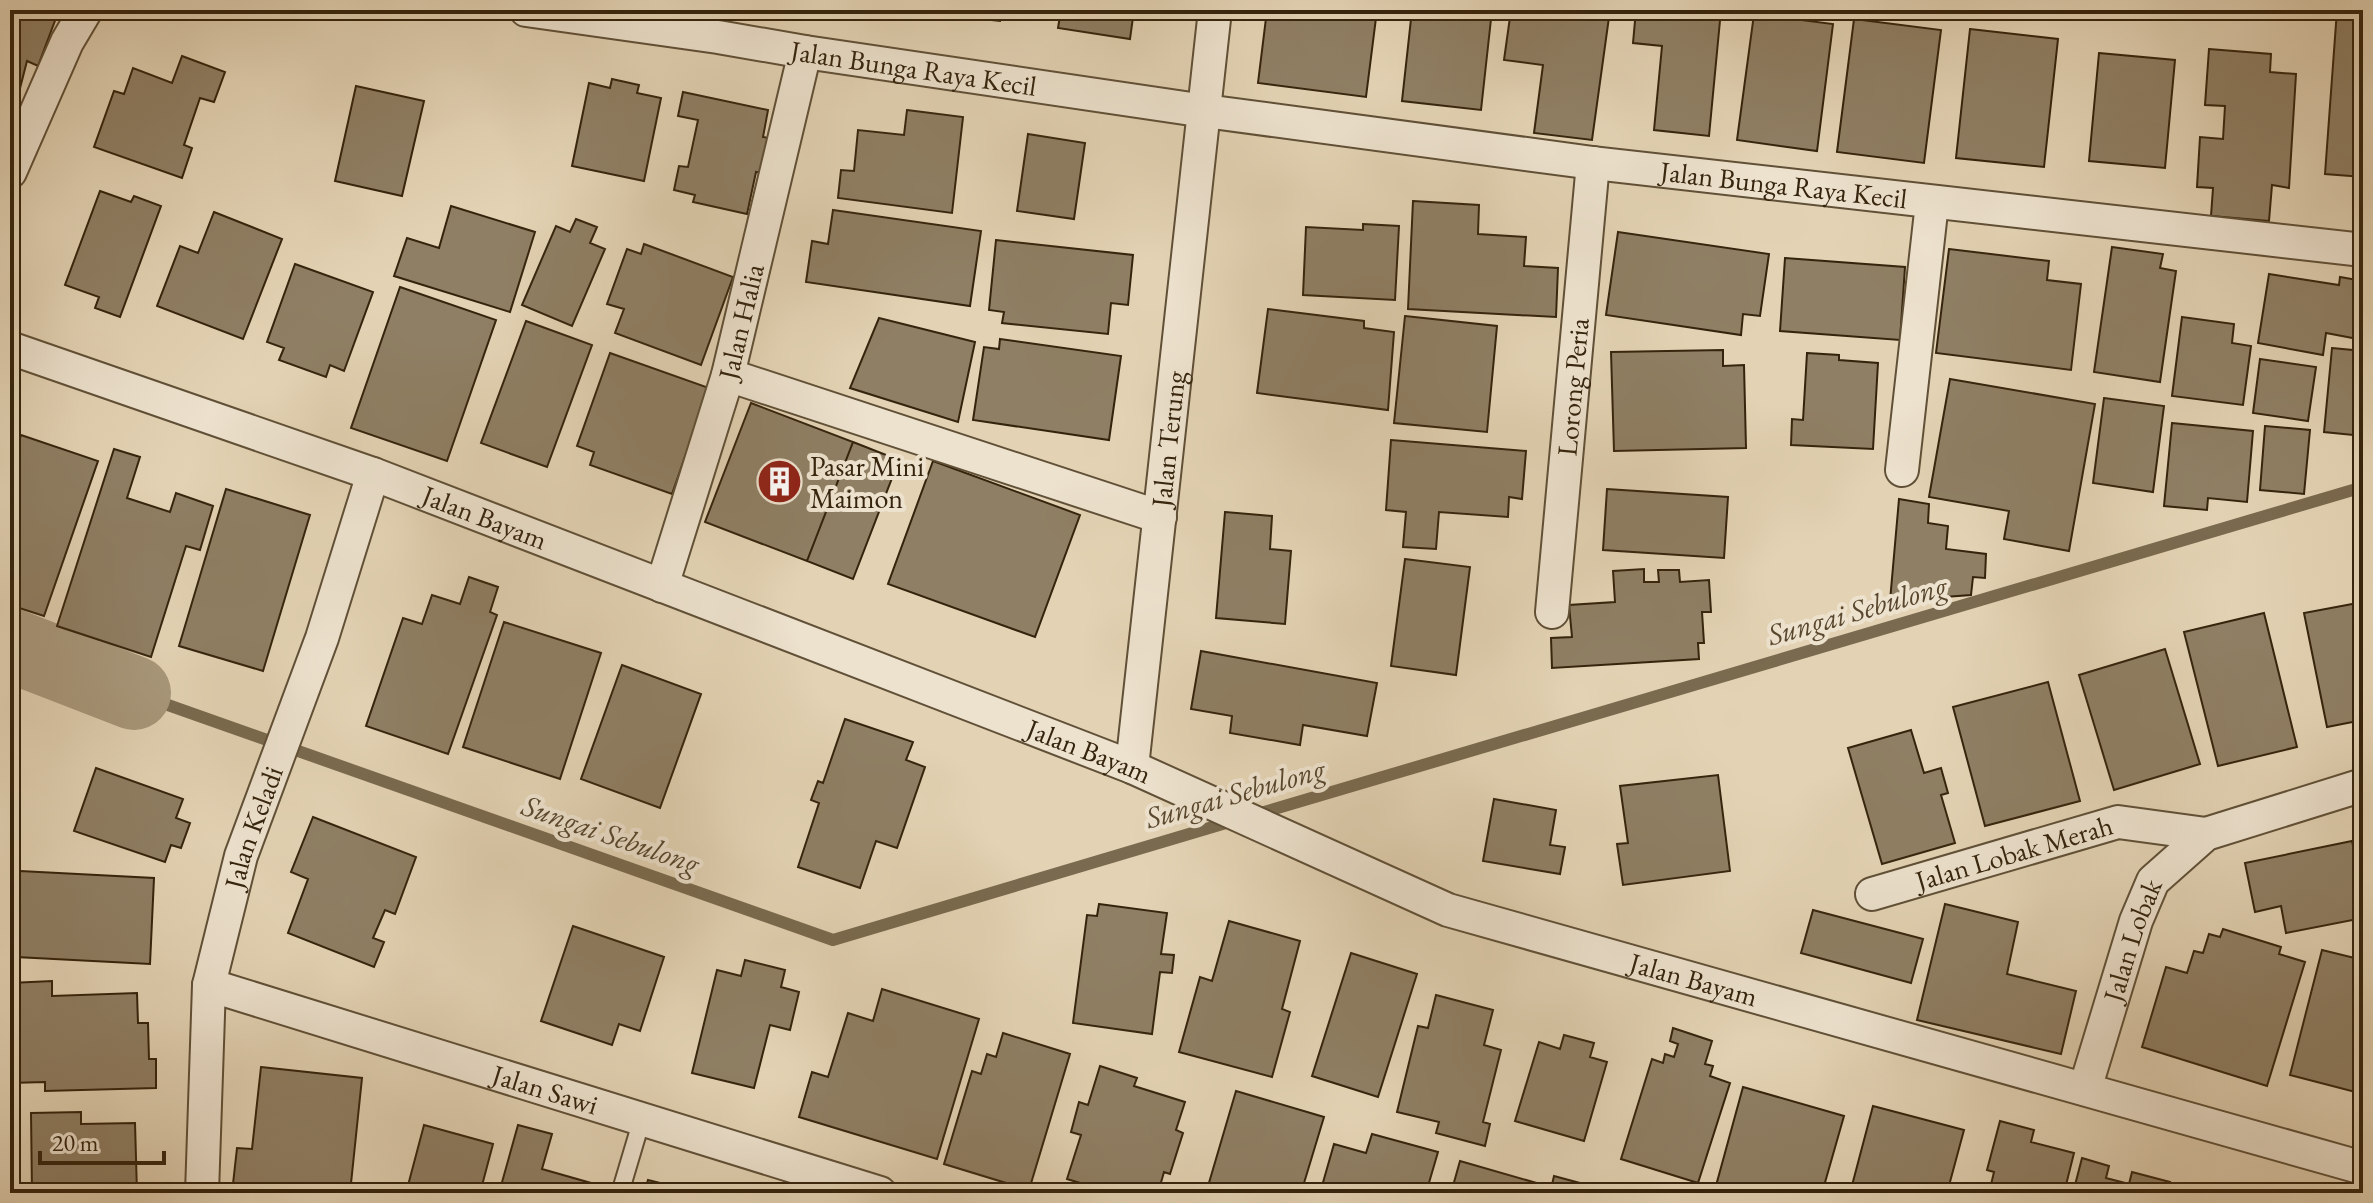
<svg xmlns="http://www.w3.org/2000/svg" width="2373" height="1203" font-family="'EB Garamond',serif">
  <rect width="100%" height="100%" fill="#e3d3b4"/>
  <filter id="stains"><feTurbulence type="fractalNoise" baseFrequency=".0025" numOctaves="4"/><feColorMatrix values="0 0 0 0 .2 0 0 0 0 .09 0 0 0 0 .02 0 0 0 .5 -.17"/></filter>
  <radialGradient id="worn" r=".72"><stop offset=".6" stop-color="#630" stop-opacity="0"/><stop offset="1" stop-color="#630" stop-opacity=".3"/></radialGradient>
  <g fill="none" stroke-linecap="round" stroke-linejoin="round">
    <path stroke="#7a6a4f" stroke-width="12" d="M134,693L833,940L1236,820
      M1254,815L2363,487"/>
    <path stroke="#a8987b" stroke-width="74" d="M10,645L134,693"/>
  </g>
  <path fill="#8f7f64" stroke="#35240d" stroke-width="2" d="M10,10H59L38,66L27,61L16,104L10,102Z
    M742,10H774L772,19L741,15Z
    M943,10H1001L1000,21L943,15Z
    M1061,10H1134L1130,39L1058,28Z
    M1267,10H1377L1366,97L1258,83Z
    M1412,10H1492L1481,110L1402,101Z
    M1511,10H1610L1592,140L1534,133L1543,65L1504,60Z
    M1636,10H1721L1709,136L1654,130L1662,46L1633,43Z
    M2337,10H2363V177L2325,174Z
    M1754,14L1833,24L1817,151L1737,140Z
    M1854,19L1941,30L1924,163L1837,152Z
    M1970,29L2058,39L2044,167L1956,158Z
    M2209,49L2271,54L2270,72L2296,74L2289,188L2272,185L2269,221L2211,216L2213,188L2197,187L2200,137L2223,139L2225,106L2205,105Z
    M2099,53L2175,60L2165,168L2089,161Z
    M182,56L225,72L214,102L200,98L184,145L192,148L182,178L94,147L114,91L124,94L133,68L172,83Z
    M612,79L639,85L637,93L661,98L644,181L572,166L589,83L610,88Z
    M356,86L424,101L402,196L335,181Z
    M683,92L768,110L763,137L769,138L762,173L756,172L747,214L693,202L695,195L674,190L679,166L688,167L698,120L678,116Z
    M907,110L963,117L952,213L838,198L841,170L854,171L858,130L904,135Z
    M1028,134L1085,143L1074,219L1017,211Z
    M100,191L131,202L134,196L161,206L120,317L95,308L99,297L65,285Z
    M1413,201L1479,205L1478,234L1526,237L1524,266L1558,268L1556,317L1408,309Z
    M451,206L535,232L510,312L394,276L407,238L439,248Z
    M833,210L981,231L970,306L806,282L812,241L828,244Z
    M214,212L282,239L243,339L157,306L180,246L198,253Z
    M576,219L597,227L590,243L605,249L572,326L522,305L556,226L570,232Z
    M1363,224L1399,226L1395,300L1303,295L1306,227L1363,230Z
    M1618,232L1769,254L1760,316L1743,314L1741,335L1606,315Z
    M996,240L1133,255L1128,305L1111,303L1108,334L1002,323L1004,312L989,310Z
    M644,244L733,277L701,365L615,333L624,309L607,304L627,249L641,254Z
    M2112,247L2163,254L2160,268L2176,271L2160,382L2094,372Z
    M1949,249L2049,261L2047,280L2081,284L2071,370L1936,353Z
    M1785,258L1905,267L1900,340L1780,331Z
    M295,264L373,292L344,371L330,365L326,377L279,360L284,348L267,342Z
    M2269,274L2339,285L2340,277L2363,281V340L2326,333L2323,355L2258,343Z
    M400,287L496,320L447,461L351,428Z
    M1268,309L1364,321V328L1394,332L1388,410L1257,393Z
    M1405,316L1497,326L1487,432L1394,423Z
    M2182,317L2234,324L2232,343L2251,346L2243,405L2172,396Z
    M879,318L975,342L958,422L850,388Z
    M526,321L592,345L547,467L481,443Z
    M1000,339L1121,356L1109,440L973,420L984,347L999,349Z
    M2332,348L2363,351V436L2324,432Z
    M1723,350V366L1744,365L1746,448L1614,451L1611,352Z
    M610,353L709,388L672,494L590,465L594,452L577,446Z
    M1807,353L1839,355V360L1878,363L1873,449L1791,445L1792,419L1803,420Z
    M2260,359L2316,367L2308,421L2253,413Z
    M1950,379L2095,404L2069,551L2004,539L2009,511L1929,497Z
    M2104,398L2164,406L2153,492L2093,483Z
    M751,403L853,442L807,561L705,522Z
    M2172,423L2253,431L2247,502L2208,498L2207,510L2164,506Z
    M2265,426L2310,430L2304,494L2260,490Z
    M21,435L98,461L44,616L10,605V468Z
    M1391,440L1526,451L1522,499L1509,497L1508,517L1439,512L1436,549L1403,547L1406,512L1386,510Z
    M853,442L899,460L853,579L807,561Z
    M114,449L140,457L127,498L170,512L176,493L213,506L200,550L186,546L151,657L57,626Z
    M933,461L1080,515L1035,637L888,584Z
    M226,489L310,515L263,671L179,646Z
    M1607,489L1728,497L1724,558L1603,550Z
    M1899,499L1929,504L1928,523L1948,526L1946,549L1986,554L1985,578L1973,577L1971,595L1890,601Z
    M1225,512L1272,516L1270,549L1291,551L1285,624L1216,618Z
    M1405,559L1470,567L1456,675L1391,666Z
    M1644,569V582H1659L1658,570H1679L1680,582L1709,580L1711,612H1702L1704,643H1698L1699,659L1552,668L1551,638L1572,637L1569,605L1615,602L1613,571Z
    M469,577L498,587L490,612L497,615L448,754L366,726L403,618L422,624L432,595L460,604Z
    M2363,602V720L2327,727L2304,613Z
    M2264,613L2297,747L2218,766L2184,632Z
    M504,622L601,653L560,779L463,747Z
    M2165,649L2200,764L2114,790L2079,675Z
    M1201,651L1377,683L1367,736L1303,725L1300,745L1230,733L1232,716L1191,709Z
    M622,665L701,694L660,808L581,779Z
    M2048,682L2080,801L1985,826L1953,707Z
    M845,719L913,742L906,760L925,767L897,848L876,841L860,888L798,867L819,803L811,800L818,781L823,783Z
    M1911,730L1924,773L1941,768L1948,793L1941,795L1955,843L1882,864L1848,748Z
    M10,750L20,753L10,801Z
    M96,768L183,799L176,818L190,823L181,848L171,845L165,862L74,831Z
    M1718,775L1730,871L1623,885L1617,844L1628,843L1620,786Z
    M1494,799L1556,810L1550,845L1565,847L1560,874L1483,861Z
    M313,817L416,857L395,914L385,910L373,938L384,942L374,967L288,933L308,879L291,872Z
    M2352,841L2363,892V918L2286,933L2281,906L2255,912L2245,863Z
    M20,871L154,878L150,964L16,957Z
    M1099,904L1167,913L1161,954L1174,955L1172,973L1160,972L1152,1034L1073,1023L1087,915L1097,916Z
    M1945,904L2018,922L2007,974L2076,991L2061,1054L1917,1020Z
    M1813,910L1923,939L1911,983L1801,953Z
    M1229,921L1300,941L1282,1009L1290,1012L1272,1077L1179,1052L1200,977L1212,981Z
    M573,926L664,957L640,1031L619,1024L612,1045L541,1021Z
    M2223,929L2281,947L2279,954L2305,962L2267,1086L2142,1047L2166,967L2187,973L2194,951L2203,953L2209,934L2220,937Z
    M2322,950L2363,960V1094L2290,1075Z
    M1351,953L1417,974L1378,1097L1312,1076Z
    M745,960L785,970L781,987L799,992L790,1030L770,1025L754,1088L692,1073L717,970L741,976Z
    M52,981V996L137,993L138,1023H148L149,1059H156V1088L45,1091V1082L10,1083V983Z
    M882,989L979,1019L937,1159L799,1117L812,1072L828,1077L848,1013L873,1021Z
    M1436,995L1493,1010L1484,1045L1501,1050L1483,1122L1490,1124L1485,1146L1436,1133L1439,1122L1397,1112L1418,1026L1428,1028Z
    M1673,1028L1712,1041L1705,1064L1713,1066L1710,1076L1730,1083L1698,1183L1621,1159L1652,1059L1663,1063L1665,1054L1674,1057L1678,1044L1670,1041Z
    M1003,1033L1070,1054L1029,1190L944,1164L972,1071L981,1074L987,1054L996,1057Z
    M1564,1035L1594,1043L1590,1057L1607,1062L1584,1141L1515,1121L1539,1042L1560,1049Z
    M1100,1066L1137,1078L1134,1086L1185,1102L1176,1130L1183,1133L1170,1174L1164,1172L1158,1193H1082L1077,1191L1080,1183L1067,1179L1081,1135L1071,1132L1079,1102L1088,1105Z
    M261,1067L362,1078L350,1193H232L237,1148L252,1149Z
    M1743,1087L1844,1116L1822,1193H1714Z
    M1236,1091L1324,1117L1301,1193H1206Z
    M1873,1106L1964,1130L1947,1193H1850Z
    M81,1112V1124L135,1123L137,1193H32L31,1113Z
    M2000,1121L2034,1130L2031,1142L2074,1153L2064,1193H1989L1994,1172L1987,1170Z
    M424,1125L493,1144L480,1193H406Z
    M518,1125L552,1134L542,1169L598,1185L595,1193H499Z
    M1372,1134L1438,1152L1426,1193H1320L1334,1144L1366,1153Z
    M2082,1158L2109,1166L2106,1178L2129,1184L2132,1172L2170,1182L2167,1193H2073Z
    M1460,1161L1540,1184L1538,1193H1451Z
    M1554,1176L1617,1193H1550Z
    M648,1180L700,1193H644Z"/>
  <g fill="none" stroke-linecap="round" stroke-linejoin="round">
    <defs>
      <path id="service" d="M620,1193L642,1119"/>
      <g id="minor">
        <path id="s1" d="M526,10L718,37L805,52L1205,111L1593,163L2363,250"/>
        <path d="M10,172L67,42L86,10"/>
        <path id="s2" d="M10,348L373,474L1132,767L1448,910L2363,1168"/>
        <path d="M728,375L1160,517"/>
        <path d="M1902,470L1932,203"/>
        <path id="s3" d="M662,586L728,375L805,52"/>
        <path id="s4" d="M1552,612L1593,163"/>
        <path id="s5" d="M1132,767L1215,10"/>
        <path id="s6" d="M1872,894L2118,822L2206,834"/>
        <path id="s7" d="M209,985L880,1193"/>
        <path id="s8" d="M2085,1089L2136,921L2153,881L2206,834L2363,785"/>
        <path id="s9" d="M202,1193L209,985L241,856L322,638L373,474"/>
      </g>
    </defs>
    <use href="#service" stroke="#605037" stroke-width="20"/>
    <use href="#minor" stroke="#605037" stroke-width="36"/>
    <use href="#service" stroke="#ede2ce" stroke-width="16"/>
    <use href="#minor" stroke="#ede2ce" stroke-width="32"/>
  </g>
  <defs>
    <symbol id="building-disc" viewBox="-11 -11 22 22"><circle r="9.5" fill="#8f2418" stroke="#ede2ce"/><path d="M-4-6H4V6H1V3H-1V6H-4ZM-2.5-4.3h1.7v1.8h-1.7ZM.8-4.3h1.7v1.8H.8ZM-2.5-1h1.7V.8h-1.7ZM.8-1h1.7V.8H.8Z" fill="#fff"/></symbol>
  </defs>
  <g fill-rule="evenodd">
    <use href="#building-disc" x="754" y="456" width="51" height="51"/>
  </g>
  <g text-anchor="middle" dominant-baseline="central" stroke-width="8" stroke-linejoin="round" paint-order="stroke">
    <g font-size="28" fill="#35240d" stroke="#ede2ce">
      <text stroke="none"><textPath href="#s1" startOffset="392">Jalan Bunga Raya Kecil</textPath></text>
      <text stroke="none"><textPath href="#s1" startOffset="1270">Jalan Bunga Raya Kecil</textPath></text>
      <text stroke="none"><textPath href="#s3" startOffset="276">Jalan Halia</textPath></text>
      <text stroke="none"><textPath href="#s4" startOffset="226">Lorong Peria</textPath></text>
      <text stroke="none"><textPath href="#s5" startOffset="330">Jalan Terung</textPath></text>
      <text stroke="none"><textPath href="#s2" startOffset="504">Jalan Bayam</textPath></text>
      <text stroke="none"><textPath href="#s2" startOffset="1152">Jalan Bayam</textPath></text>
      <text stroke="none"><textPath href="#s9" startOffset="372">Jalan Keladi</textPath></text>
      <text stroke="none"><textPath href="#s6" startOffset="148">Jalan Lobak Merah</textPath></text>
      <text stroke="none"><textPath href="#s8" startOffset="156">Jalan Lobak</textPath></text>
      <text stroke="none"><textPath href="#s2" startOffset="1800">Jalan Bayam</textPath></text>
      <text stroke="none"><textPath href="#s7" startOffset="352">Jalan Sawi</textPath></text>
    </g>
    <g font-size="28" fill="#35240d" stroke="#ede2ce" text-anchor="start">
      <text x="810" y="466">Pasar Mini<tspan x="810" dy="32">Maimon</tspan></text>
    </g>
    <g font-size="30" font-style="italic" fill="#58472e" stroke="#ede2ce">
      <text transform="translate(1857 610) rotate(-16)">Sungai Sebulong</text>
      <text transform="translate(1235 793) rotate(-16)">Sungai Sebulong</text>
      <text transform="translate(611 834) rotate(19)">Sungai Sebulong</text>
    </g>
  </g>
  <rect width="2373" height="1203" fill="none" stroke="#e3d3b4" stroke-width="40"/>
  <rect x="12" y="12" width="2349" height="1179" fill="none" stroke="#35240d" stroke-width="4"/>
  <rect x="20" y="20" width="2333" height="1163" fill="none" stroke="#35240d" stroke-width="2"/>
  <path d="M40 1151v12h124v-12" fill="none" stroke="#35240d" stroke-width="4"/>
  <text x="52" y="1151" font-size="24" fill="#35240d" stroke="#ede2ce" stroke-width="6" paint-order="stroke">20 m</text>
  <rect width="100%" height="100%" filter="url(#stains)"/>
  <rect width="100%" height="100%" fill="url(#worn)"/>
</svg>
